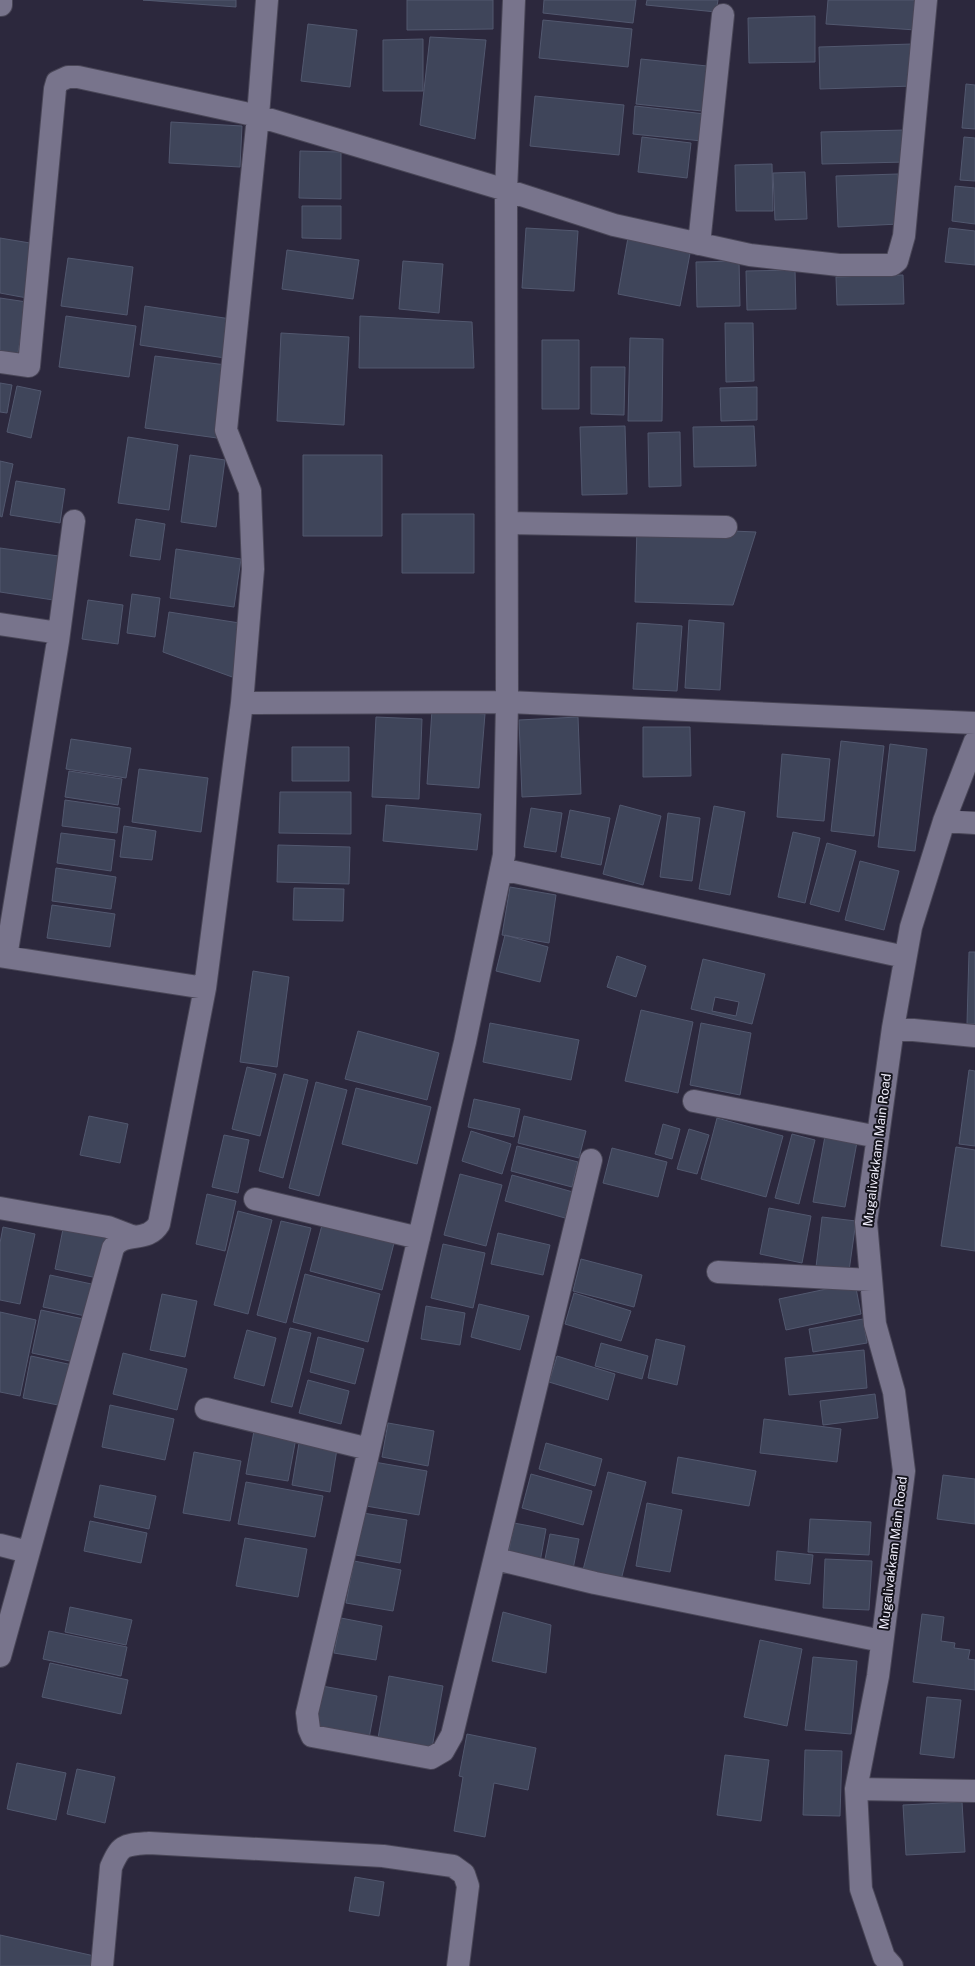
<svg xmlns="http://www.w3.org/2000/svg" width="975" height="1966" font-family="'Public Sans',sans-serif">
  <rect width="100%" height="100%" fill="#2c283d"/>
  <path fill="#3f455a" stroke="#52586f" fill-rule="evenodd" d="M143,0H236V7Z
    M407,0H493V29L407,30Z
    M544,0H636L633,23L543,13Z
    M647,0H718L716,12L646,5Z
    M828,0H919L916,30L826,24Z
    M815,16V62L749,63L748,18Z
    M543,20L632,29L628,67L539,58Z
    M308,24L357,30L350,87L301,81Z
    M430,37L486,40L475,139L420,125Z
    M423,39V91H383V40Z
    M912,44L913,86L820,89L819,47Z
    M641,59L707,66L702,111L636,104Z
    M966,84L975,85V129L962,128Z
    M535,96L624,105L619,155L530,146Z
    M635,106L705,114L702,141L633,134Z
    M171,122L242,126L240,167L169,163Z
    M906,130V162L822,164L821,132Z
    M642,137L691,143L687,178L638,172Z
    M964,137L975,138V181L960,180Z
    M300,151L341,152V199L299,198Z
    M772,164L773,211H736L735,165Z
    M805,172L807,219L775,220L773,173Z
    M898,174L899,224L838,227L836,176Z
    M955,186L975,188V224L952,221Z
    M302,206H341V239L302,238Z
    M526,228L578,231L574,291L522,288Z
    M949,228L975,231V265L945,262Z
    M629,232L692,243L680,306L618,294Z
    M0,238L36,244L27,298L0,293Z
    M287,250L359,260L353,299L282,289Z
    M68,258L133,267L127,315L61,306Z
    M403,261L443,264L439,313L399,309Z
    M739,261L740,306L697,307L696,262Z
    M795,270L796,309L747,310L746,271Z
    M903,275L904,304L837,305L836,277Z
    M0,298L27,302L17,358L0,355Z
    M145,306L231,319L225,358L140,345Z
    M66,316L136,326L129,377L59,367Z
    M360,316L472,322L474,368H359Z
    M725,323H753L754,381L726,382Z
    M281,333L349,337L344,425L277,421Z
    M630,338L663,339L662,421H628Z
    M542,340H579V409H542Z
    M155,356L226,365L217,438L145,428Z
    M591,367H625L624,415L591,414Z
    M0,383L12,385L7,413L0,412Z
    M17,386L41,391L31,438L7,432Z
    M757,387V420L721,421L720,388Z
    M625,426L627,494L582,495L580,427Z
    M754,426L756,466L694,467L693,427Z
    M680,432L681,486L649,487L648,433Z
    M128,437L178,445L169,510L118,503Z
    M190,455L225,460L216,527L181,522Z
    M303,455H382V536H303Z
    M0,461L13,464L2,517L0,516Z
    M16,481L65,489L60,523L10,515Z
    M402,514H474V573H402Z
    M136,519L165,524L160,560L130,556Z
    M637,527L756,532L733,605L635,602Z
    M0,548L66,557L60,601L0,592Z
    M176,549L241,559L234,607L170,598Z
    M132,594L160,598L155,637L127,633Z
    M88,600L123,605L118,644L82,639Z
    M169,612L246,624L235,678L163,652Z
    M689,620L724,623L720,690L685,688Z
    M637,623L682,626L677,691L633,689Z
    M432,710L485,714L479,788L427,784Z
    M376,717L422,719L419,799L372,797Z
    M578,717L581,794L522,797L519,720Z
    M643,727H690L691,776L643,777Z
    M71,739L131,748L126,778L66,769Z
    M841,741L884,746L874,836L831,831Z
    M890,744L927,749L915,851L878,847Z
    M292,747H349V781H292Z
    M782,754L830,759L824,821L777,817Z
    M139,769L208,778L201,832L132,822Z
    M69,771L122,779L118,805L65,797Z
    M280,792H351V834L279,833Z
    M65,800L120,808L117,833L62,826Z
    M386,805L481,814L477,850L383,841Z
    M620,805L661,816L643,885L603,874Z
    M714,806L745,812L730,895L699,889Z
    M531,808L562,813L556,852L524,847Z
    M570,810L610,818L601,865L561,857Z
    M668,813L700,818L692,881L660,877Z
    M124,826L156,831L152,860L120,857Z
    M793,832L820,838L805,903L778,897Z
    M61,833L115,840L111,871L57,863Z
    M827,843L856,851L839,912L810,904Z
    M278,845L350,847L349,884L277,882Z
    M860,861L899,871L884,930L845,920Z
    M56,868L116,877L111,909L52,901Z
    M510,887L556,895L549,943L502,935Z
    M294,888L344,889L343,921L293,920Z
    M52,905L115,914L110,947L47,938Z
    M505,935L548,947L540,982L496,971Z
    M969,952H975V1024H967Z
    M617,956L646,966L636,997L607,987Z
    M703,959L765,974L752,1024L691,1009ZM715,997L739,1002L736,1016L712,1011Z
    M253,971L289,977L277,1067L240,1062Z
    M641,1010L693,1022L678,1093L625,1081Z
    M490,1023L579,1040L571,1080L483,1062Z
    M701,1023L751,1033L740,1095L690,1085Z
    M358,1031L439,1053L427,1100L345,1079Z
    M247,1067L276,1074L260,1136L232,1129Z
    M969,1070L975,1071V1146L959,1144Z
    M284,1074L308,1080L283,1178L259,1171Z
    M316,1082L347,1090L319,1196L289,1188Z
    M356,1088L431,1107L417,1164L342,1144Z
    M474,1099L520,1109L514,1137L468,1127Z
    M89,1116L128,1124L120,1163L80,1155Z
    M524,1116L586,1131L579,1158L518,1143Z
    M717,1118L783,1136L766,1197L701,1179Z
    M663,1124L680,1129L672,1159L655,1154Z
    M689,1129L709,1135L697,1174L677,1169Z
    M471,1131L511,1144L502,1174L462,1161Z
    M792,1134L815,1140L799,1204L775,1198Z
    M224,1135L249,1140L238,1193L212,1187Z
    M825,1136L857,1142L845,1207L813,1202Z
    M517,1146L578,1162L572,1187L511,1171Z
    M956,1147L975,1150V1251L941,1246Z
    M612,1148L667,1162L658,1197L603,1183Z
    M460,1174L502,1185L486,1246L444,1235Z
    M512,1175L573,1192L565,1218L505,1201Z
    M207,1194L236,1201L225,1251L196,1244Z
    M769,1208L811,1216L802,1263L760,1254Z
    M238,1211L272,1220L248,1314L214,1305Z
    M822,1217L856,1221L849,1271L816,1267Z
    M281,1221L311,1228L286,1323L257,1315Z
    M64,1224L111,1235L102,1279L55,1269Z
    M322,1225L394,1243L382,1290L310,1271Z
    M3,1227L35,1234L20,1304L0,1300V1243Z
    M498,1233L550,1245L543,1275L491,1264Z
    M443,1244L485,1253L473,1308L431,1298Z
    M581,1259L642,1275L634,1307L573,1291Z
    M305,1274L380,1294L368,1342L293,1322Z
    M50,1275L96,1285L90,1317L43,1307Z
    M855,1283L861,1314L786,1330L779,1299Z
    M574,1293L631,1311L621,1341L565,1324Z
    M162,1294L197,1301L185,1357L150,1350Z
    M479,1304L529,1316L520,1350L471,1337Z
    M426,1306L465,1313L460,1345L421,1339Z
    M41,1310L88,1320L79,1363L32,1353Z
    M0,1312L36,1320L20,1396L0,1392Z
    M863,1319L867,1343L813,1352L809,1329Z
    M290,1328L311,1333L292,1407L271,1402Z
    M247,1330L276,1338L264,1386L234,1378Z
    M318,1337L364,1349L355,1384L310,1372Z
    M656,1339L685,1346L677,1385L648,1378Z
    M601,1343L648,1356L642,1379L595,1366Z
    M864,1350L867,1388L789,1395L785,1358Z
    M123,1353L187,1369L177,1410L113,1394Z
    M31,1356L77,1366L68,1407L23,1398Z
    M557,1356L615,1374L608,1400L549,1382Z
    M308,1380L349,1391L341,1424L299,1413Z
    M875,1394L878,1418L823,1425L820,1401Z
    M110,1405L174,1419L165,1460L102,1447Z
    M764,1419L841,1429L837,1462L760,1453Z
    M388,1423L434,1431L428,1466L382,1457Z
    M254,1431L296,1438L288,1481L246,1474Z
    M299,1443L337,1449L330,1492L292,1485Z
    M546,1443L602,1459L595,1486L539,1469Z
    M194,1452L241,1461L230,1521L183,1513Z
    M678,1457L756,1471L749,1506L672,1493Z
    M374,1462L427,1471L419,1515L366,1506Z
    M608,1472L646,1482L621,1580L583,1570Z
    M531,1474L592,1491L583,1525L522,1508Z
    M943,1475L975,1479V1524L937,1519Z
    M246,1482L323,1496L315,1537L238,1524Z
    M100,1485L156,1496L149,1529L94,1517Z
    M647,1503L682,1510L670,1572L636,1566Z
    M363,1513L407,1520L400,1563L356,1555Z
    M810,1519L871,1522L869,1555L808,1552Z
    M90,1521L147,1533L141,1563L84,1551Z
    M514,1523L546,1529L540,1562L508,1556Z
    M550,1534L579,1539L573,1569L544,1564Z
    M245,1538L307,1549L298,1597L236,1586Z
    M777,1551L813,1555L810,1584L775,1580Z
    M825,1559L872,1561L869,1610L823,1608Z
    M354,1561L401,1570L393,1611L346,1603Z
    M70,1607L132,1620L126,1645L65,1632Z
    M503,1612L551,1625L546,1673L492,1661Z
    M922,1614L944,1617L941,1641L955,1643L954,1648L970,1650L968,1659L975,1660V1690L913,1682Z
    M341,1618L382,1626L376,1660L334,1653Z
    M49,1631L127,1647L121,1676L43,1659Z
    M760,1640L802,1649L787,1726L744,1717Z
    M813,1657L857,1661L851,1734L805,1730Z
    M50,1663L128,1680L121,1714L42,1697Z
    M389,1676L443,1686L432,1748L378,1738Z
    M322,1686L377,1696L369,1738L315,1729Z
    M927,1697L961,1700L954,1758L920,1754Z
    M467,1734L536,1748L528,1790L494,1783L485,1837L454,1831L463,1777L459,1776Z
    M805,1750L842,1751L840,1816L803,1815Z
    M725,1755L769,1760L761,1821L717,1815Z
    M17,1763L66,1773L56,1820L7,1809Z
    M77,1769L115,1777L105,1823L67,1814Z
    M962,1802L965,1852L906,1855L903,1805Z
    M355,1877L384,1882L379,1916L349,1911Z
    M0,1935L99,1957L98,1966H0Z"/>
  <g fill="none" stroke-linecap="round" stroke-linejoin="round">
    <defs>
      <path id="minor" d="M514,0L506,190L507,702L504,855L465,1042L307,1713L309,1729L312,1736L431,1758L443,1751L452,1735L591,1160
        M1,5V0
        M699,244L723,15
        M0,362L29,366L55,89L57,82L68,77H78L258,116L267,0
        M507,523L726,527
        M0,624L59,633
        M242,703L507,702L975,723
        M944,821L975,823
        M501,869L905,957
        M0,956L205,988
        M6,957L58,641L74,521
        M893,1028L975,1036
        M694,1101L878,1137
        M255,1199L419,1238
        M0,1208L108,1227L134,1237
        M718,1272L871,1280
        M206,1409L369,1449
        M0,1545L28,1552
        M496,1559L595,1583L882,1641
        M0,1656L113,1248C124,1230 147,1244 159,1224L205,988L242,703L253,569L250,491L226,430L258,116L506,190L614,225L750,255L839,265H892L897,261L904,236L926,0
        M856,1789L975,1791
        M102,1966L111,1867C121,1844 124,1845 149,1843L383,1856L453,1866L464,1874L468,1886L458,1966
        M892,1966L884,1957L861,1889L856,1789L878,1676L904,1471L894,1392L875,1324L866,1222L893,1028L911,927L944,821L975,741"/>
    </defs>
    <use href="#minor" stroke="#494657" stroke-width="24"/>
    <use href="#minor" stroke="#78748c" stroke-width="22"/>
  </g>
  <g text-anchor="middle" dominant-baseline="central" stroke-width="4" stroke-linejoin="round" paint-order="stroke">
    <g font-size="13" fill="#eeecfa" stroke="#14131c">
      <text transform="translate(877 1150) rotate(-83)">Mugalivakkam Main Road</text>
      <text transform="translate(893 1553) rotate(-83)">Mugalivakkam Main Road</text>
    </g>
  </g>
</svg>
